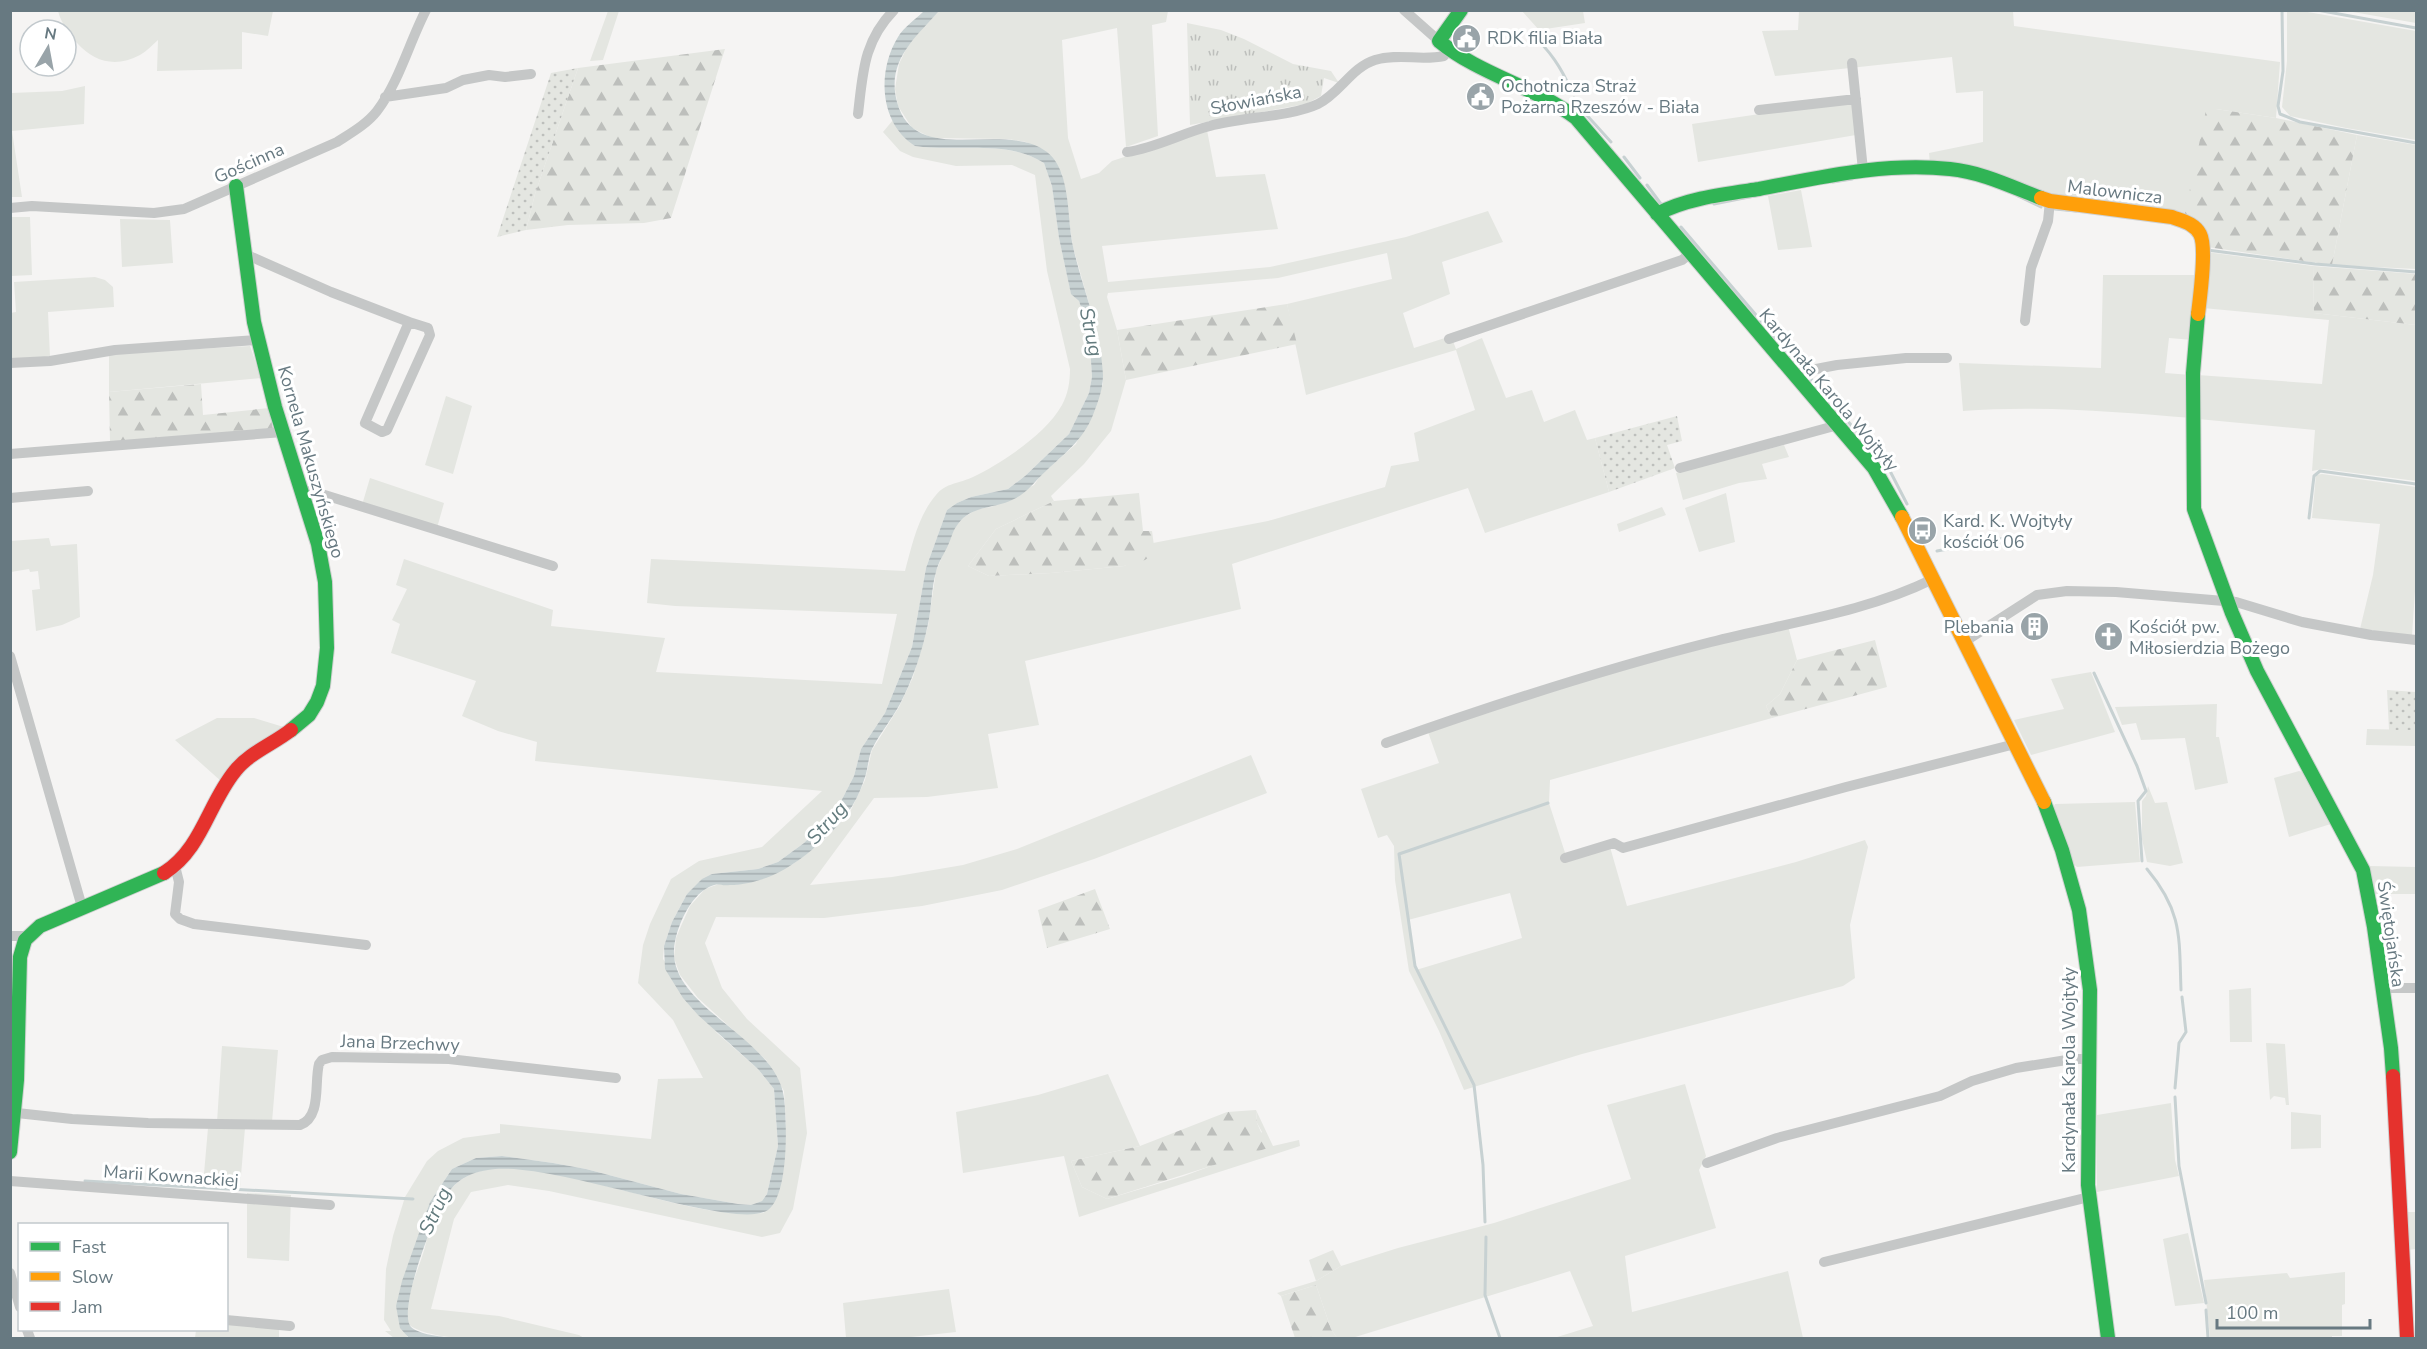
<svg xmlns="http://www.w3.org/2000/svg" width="2427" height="1349" font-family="'Nunito Sans',sans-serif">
  <defs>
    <pattern id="forest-firs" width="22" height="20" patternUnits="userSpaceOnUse" patternTransform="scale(1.5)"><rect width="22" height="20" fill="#e4e6e1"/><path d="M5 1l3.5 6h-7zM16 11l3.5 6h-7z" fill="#bdbfbc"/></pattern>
    <pattern id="park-tufts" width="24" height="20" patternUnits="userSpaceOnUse" patternTransform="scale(1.5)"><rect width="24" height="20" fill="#e4e6e1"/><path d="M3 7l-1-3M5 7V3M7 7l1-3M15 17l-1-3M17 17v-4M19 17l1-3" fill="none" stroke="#bdbfbc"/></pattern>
    <pattern id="garden-dots" width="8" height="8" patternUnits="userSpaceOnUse" patternTransform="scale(1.5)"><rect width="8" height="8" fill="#e4e6e1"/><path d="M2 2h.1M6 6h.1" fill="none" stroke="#bdbfbc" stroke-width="1.8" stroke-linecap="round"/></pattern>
    <pattern id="water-rules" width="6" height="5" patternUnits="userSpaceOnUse" patternTransform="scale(1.5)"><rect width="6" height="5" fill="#c7d1d2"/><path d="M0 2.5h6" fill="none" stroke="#a5aeb0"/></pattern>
  </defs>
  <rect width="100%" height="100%" fill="#f5f4f3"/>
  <path fill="#e4e6e1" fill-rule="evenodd" d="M58,11V10L273,11L268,36L242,32V69L157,71L158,40C152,45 147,51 140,55C116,68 94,62 77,43C69,33 61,23 58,11Z
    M608,11H619L603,60L590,61Z
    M939,11H1168L1166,22L1152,25L1158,136L1126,147L1117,28L1062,40L1068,138L1081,179L1099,173L1112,161L1207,130L1216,177L1265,174L1278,229L1102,246L1108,282L1270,267L1406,237L1488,211L1503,242L1442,262L1450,294L1403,313L1414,348L1451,336L1456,349L1482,338L1506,398L1532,390L1544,422L1575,410L1587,440L1595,438L1609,492L1485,533L1468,488L1232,564L1241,609L1025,661L1039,725L988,734L998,788L927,797L874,798L810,885L892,877L963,865L1017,849L1251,755L1267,793L1094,859L1002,890L922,906L824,918L716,917L705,943L722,988L747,1019L800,1068L807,1133L793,1209L780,1233L762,1237L549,1191L508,1185L471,1192L454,1219L431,1309L499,1316L579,1335L584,1338C548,1338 429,1348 406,1322C405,1296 418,1272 425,1247C431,1224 440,1194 461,1180C503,1150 588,1183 634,1193C675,1203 721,1217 764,1213L786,1123L784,1091L766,1060L698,998L680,975L674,958L676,938L681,926L690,906L705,889L719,884L736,885L758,880L793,864L822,842L850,812L865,780L872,750L899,707L913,677L928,626L936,571L955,527L964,517L978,509L991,507L1034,485L1041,475L1076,444L1103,384L1099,339L1073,247L1062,174L1048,153L1026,142L1008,139L932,138L912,128L898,106L895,89L899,64L910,41ZM1387,253L1392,279L1287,304L1306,395L1456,350L1475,410L1414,433L1419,461L1391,466L1385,487L1268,521L1153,543L1154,553L1124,566L1051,573L989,576L968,566L996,529L1054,501L1051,496L1084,464L1111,431L1126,380L1117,330L1107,297L1108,293L1278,278Z
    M1522,11H1583L1585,23L1539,30Z
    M1799,11H2013L2014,26L2280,62L2276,118L2216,109L2184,218L2054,199L1930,164L1929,153L1983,142V91L1956,93L1952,57L1775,76L1762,31L1798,30Z
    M2287,11H2302L2416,31V140L2346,128L2290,116L2282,107L2287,61Z
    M2347,11H2416V23Z
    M85,86L84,124L12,131L22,197H11V93L62,91Z
    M1853,103L1856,135L1698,162L1692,124L1793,109Z
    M893,120L905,138L915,146C957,152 1006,139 1044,163L1052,186L1059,238L1071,293L1079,301L1085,319L1090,345L1092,377L1089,393L1069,434L1025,476L1008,489L971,497L957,503L947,510L926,568L912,647L885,713L861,749L854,776L836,811L804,843L778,862L758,869L712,874L687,894L672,922L664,946L663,959L717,1033L758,1069L774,1089L778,1146L767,1194L762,1201L751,1205L738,1204L681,1194L586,1169L553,1163L502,1156L476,1158L452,1169L430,1202L400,1293L407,1337L409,1338H394L385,1331H391L384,1320L386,1269L393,1236L405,1197L427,1161L438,1151L463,1138L500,1133V1124L651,1139L658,1079L703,1078L673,1020L638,983L643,945L650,924L671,879L699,861L762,847L822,791L535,761L537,742L498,731L462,716L476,681L391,653L400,624L392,620L407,589L396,585L404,559L553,610L551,626L665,638L656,672L882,684L897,614L675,606L647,603L651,559L905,571C912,545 918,516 936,495C945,483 961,483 973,477C1002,463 1046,434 1062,405C1068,394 1070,382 1070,369L1047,271L1035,175L1012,165L956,166L913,157L900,151L883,132Z
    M2357,135L2416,145V269L2332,265Z
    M1801,190L1812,247L1778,250L1768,196Z
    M11,217H30L32,275L11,276Z
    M120,219L170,220L173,263L122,267Z
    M2206,252L2313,266L2314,313L2416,325V481L2323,469L2312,471L2315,430L2198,419V375L2322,384L2329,320L2203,308Z
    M2103,275H2195L2193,340L2169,338L2165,373L2191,375L2192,418C2116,412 2039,405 1963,411L1959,363L2101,368Z
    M95,277L105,280L113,287L114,307L48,312L50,357L11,359L10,313L16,312L14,282Z
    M250,346L261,378L109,392V354Z
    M446,396L472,406L453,474L425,465Z
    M1784,445L1789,457L1762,464L1767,479L1739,483L1683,500L1676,473Z
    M2322,474L2416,487V576L2412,636L2360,629L2373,575L2380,524L2312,518L2316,475Z
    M370,478L444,503L437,528L362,505Z
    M1726,493L1735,542L1699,552L1685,508Z
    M1662,507L1666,515L1619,532L1617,524Z
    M49,538L51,546L77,544L80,617L62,625L36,631L32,590L40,589L38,571L30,572L29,569L11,572V541Z
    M1788,626L1797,660L1780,694L1766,706L1772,718L1550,780L1549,803L1567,859L1610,847L1627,906L1796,862L1865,840L1868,847L1850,925L1855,978L1843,986L1582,1054L1464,1090L1439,1031L1409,971L1395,880L1394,846L1387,835L1378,838L1361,789L1439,763L1428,732L1558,687ZM1510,893L1522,938L1416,970L1408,920Z
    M2091,672L2115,732L2031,755L2014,720L2064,709L2051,679Z
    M2217,704L2216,737H2219L2228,783L2195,790L2185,738L2141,740L2136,723L2122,725L2115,707Z
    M217,718H254L287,728L222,782L175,740Z
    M2367,729L2416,730V746L2366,745Z
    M2299,771L2306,773L2334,823L2289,837L2274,778Z
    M2148,786L2155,803L2167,802L2183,863L2170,866L2147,862L2142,839V801L2146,796Z
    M2135,802L2140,862L2077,867L2072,863L2053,808L2055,804Z
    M2370,866L2416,867V894H2373Z
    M2251,988L2252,1042H2230L2229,990Z
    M2266,1043L2285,1044L2289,1105H2286L2285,1098L2274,1096L2270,1100Z
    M222,1046L278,1050L272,1122H217Z
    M1108,1074L1140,1146L1071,1161L1082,1187L1107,1199L1184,1176L1235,1157L1262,1132L1257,1123L1256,1110L1273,1146L1299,1140L1300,1146L1079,1217L1064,1156L963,1173L956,1112L1038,1095Z
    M1685,1084L1706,1156L1699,1170L1716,1228L1625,1256L1632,1312L1788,1271L1803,1338H1554L1593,1326L1570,1271L1352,1338H1337L1331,1329L1316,1285L1281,1296L1277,1293L1316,1281L1341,1266L1398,1248L1494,1223L1631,1179L1607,1105Z
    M2171,1103L2175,1160L2179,1176L2097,1192V1115Z
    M2291,1112L2321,1115V1148L2291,1149Z
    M208,1128H245L240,1187L203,1185Z
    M247,1193L291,1195L289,1261L247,1258Z
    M2403,1212H2416V1249L2407,1250Z
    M2188,1233L2204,1303L2175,1306L2163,1239Z
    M2345,1272V1304L2342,1305V1336H2332V1338H2210L2204,1280L2287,1273L2290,1278Z
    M949,1289L956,1332L902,1338H846L843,1303Z
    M227,1324L279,1329V1338H195L196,1330H226Z"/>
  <path fill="url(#forest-firs)" d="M725,49L671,218L644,223L568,225L526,230L535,194L578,68Z
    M2216,109L2276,118L2357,135L2332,265L2207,247L2184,218L2206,110Z
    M2313,266L2416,274V325L2314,313Z
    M1287,304L1297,344L1126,380L1117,330Z
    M201,384L203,415L269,408L273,429L110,442L109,392Z
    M1139,493L1143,531H1152L1155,553L1145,560L1124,566L1051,573L989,576L968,566L996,529L1054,501Z
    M1875,640L1887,687L1772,718L1766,706L1780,694L1797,660Z
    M1095,889L1110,929L1047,948L1038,910Z
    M1256,1110L1257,1123L1268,1148L1107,1199L1082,1187L1071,1161L1140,1146L1227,1112Z
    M1333,1250L1341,1266L1316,1281L1309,1260Z
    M1316,1285L1331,1329L1337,1338H1295L1281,1296Z"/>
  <path fill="url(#park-tufts)" d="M1187,23L1221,30L1244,39L1293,64L1331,71L1339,83L1324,78L1321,96L1306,104L1190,125Z"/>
  <path fill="url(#garden-dots)" d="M578,68L535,194L526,230L497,237L551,73Z
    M1677,416L1682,441L1667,445L1675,468L1609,492L1595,438Z
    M2387,690L2416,692V730H2389Z"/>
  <path fill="url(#water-rules)" d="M924,11H939C915,38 886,61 897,102C915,169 1003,119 1047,152C1055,158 1060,168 1063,178C1070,202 1068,227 1074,251C1084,293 1101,331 1103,375C1103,389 1098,402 1093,415C1083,440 1064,454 1046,471C1035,481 1027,493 1014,499C996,509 971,505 958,524C952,532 953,534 949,543C945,553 938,562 936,572C931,589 932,607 928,624C922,652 913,679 900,704C892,719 880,733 872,749C868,758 868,770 864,780C856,805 842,823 823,840C808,854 790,868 771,876C759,881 743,885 730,885C718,886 720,882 709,887C690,896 675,929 674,950C671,1009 777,1038 784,1098C787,1122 789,1195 768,1210C736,1233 546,1158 488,1170C473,1172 460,1178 451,1189C437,1205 396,1312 411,1327C420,1335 440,1336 451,1338H409L400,1328L396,1306L402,1281L430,1202L452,1169L476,1158L502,1156L553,1163L586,1169L681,1194L738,1204L751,1205L762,1201L767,1194L778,1146L774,1089L758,1069L698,1015L683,998L665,969L664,946L672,922L687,894L702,879L712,874L758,869L778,862L804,843L836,811L854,776L861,749L885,713L912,647L926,568L947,510L957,503L971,497L1008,489L1025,476L1069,434L1089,393L1092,377L1090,345L1085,319L1079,301L1071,294L1059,238L1052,186L1044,163C1007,139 957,152 915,146C879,123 877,71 898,37C904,27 916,19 924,11Z"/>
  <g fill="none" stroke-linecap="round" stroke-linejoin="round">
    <path stroke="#c7d1d2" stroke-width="3" d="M2282,10L2283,71L2278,106L2280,114L2300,122L2416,143
      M2317,10L2416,28
      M1531,33C1550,51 1561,67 1571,90
      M1574,98L1583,111L1611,142
      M1624,157L1640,178
      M1833,182L1852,179
      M1647,185L1661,204
      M2018,196L2041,207
      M1714,204L1754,196
      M2055,209L2076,211
      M1681,227L1802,369
      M2207,250L2315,264L2416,272
      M1809,377L1819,387
      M1826,395L1856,431
      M1864,441L1890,471L1907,504
      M2309,518L2314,476L2320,471L2416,484
      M1937,551L2011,537
      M2094,673L2137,766L2146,791L2138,801L2142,861
      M2147,869C2183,912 2179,938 2181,990
      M2175,1088L2179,1043L2186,1032L2182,997
      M2175,1097L2179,1166L2206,1303
      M85,1181L413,1199
      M1485,1222L1483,1165L1474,1085L1415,966L1399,854L1548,803
      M1486,1237L1485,1295L1500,1338
      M2206,1310L2208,1338"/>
    <defs>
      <path id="fast" d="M1461,10L1439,41C1480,75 1534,86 1576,118L1874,468L1902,517
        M236,186L254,322L275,407L318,544L325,582L327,648L323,686L317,702L309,715L291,730
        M1657,214C1687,198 1725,194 1759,189C1822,177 1885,162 1950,169C1982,172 2012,187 2041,198
        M2198,314L2193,373L2194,509L2232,613L2257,671L2363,870L2374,927L2391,1048L2393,1076
        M2044,802L2062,850L2079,910L2090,990L2088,1185L2108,1338
        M10,1152L17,1080L20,957L25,940L40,926L164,873"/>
      <path id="slow" d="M2041,198L2050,201L2172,217C2182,221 2194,223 2200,234C2207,247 2200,297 2198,314
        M1902,517L2044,802"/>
      <path id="jam" d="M164,873C202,849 208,804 235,771C249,753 273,744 291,730
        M2393,1076L2407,1338"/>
    </defs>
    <use href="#fast" stroke="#d0d1d1" stroke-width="16"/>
    <use href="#slow" stroke="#d0d1d1" stroke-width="16"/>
    <use href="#jam" stroke="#d0d1d1" stroke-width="16"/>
    <path stroke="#c5c7c7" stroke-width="10" d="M1404,10L1439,41
      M1852,63L1863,170
      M385,97L446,88L463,80L489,75L505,77L531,74
      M1759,110L1856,99
      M858,114C863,73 863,42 894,10
      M1127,152C1156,148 1182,133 1210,126C1241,117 1290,117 1318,104C1339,94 1352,67 1375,60C1398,53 1421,61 1444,56L1448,50
      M10,208L32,206L154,213L184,209L337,142C351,133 367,124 377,111C399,82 409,43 426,10
      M245,254L331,292L409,322L365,423L382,432L387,430L430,335L428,328L409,322
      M2025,321L2031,268L2048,221L2050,201
      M1449,339L1682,260L1691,253
      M10,363L50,361L115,350L257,340
      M1799,380L1811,370L1837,365L1906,358H1947
      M10,454L283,432
      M1680,468L1838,425
      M301,490L315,492L553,566
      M10,498L88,491
      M1964,642L2037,595L2067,591L2116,592L2236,602L2302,622L2371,635L2416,640
      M10,656L82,907
      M1386,743C1493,705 1600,670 1711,642C1785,623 1864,613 1933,579
      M1565,858L1614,843L1623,848L1846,787L2015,744
      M175,866L179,882L175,914L180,919L194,924L366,945
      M10,936H26
      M2381,988H2416
      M17,1113L72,1119L148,1123L300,1125C322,1117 314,1082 319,1064L322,1060L332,1057L449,1059L616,1078
      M1707,1163L1777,1138L1940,1096L1972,1081L2016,1068L2073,1059H2090
      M10,1181L330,1205
      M1824,1262L2089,1197
      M10,1273L20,1307
      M226,1320L290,1326
      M27,1330L30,1338"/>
    <use href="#fast" stroke="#30b455" stroke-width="14"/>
    <use href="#slow" stroke="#ff9f0a" stroke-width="14"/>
    <use href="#jam" stroke="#e5322d" stroke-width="14"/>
  </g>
  <defs>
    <symbol id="civic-disc" viewBox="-11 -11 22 22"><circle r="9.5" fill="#99a4a9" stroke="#fff"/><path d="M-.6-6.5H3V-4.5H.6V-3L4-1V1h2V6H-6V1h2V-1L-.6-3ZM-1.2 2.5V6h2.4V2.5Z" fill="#fff"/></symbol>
    <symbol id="bus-disc" viewBox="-11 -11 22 22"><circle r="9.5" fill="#99a4a9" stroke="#fff"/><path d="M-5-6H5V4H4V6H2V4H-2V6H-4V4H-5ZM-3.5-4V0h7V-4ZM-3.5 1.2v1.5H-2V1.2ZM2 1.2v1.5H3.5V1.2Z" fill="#fff"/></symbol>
    <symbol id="building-disc" viewBox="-11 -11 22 22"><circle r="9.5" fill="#99a4a9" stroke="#fff"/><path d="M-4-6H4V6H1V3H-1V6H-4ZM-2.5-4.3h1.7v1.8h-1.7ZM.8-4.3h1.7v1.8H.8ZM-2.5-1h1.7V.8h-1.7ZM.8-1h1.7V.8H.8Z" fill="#fff"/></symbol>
    <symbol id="church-disc" viewBox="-11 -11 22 22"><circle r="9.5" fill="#99a4a9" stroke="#fff"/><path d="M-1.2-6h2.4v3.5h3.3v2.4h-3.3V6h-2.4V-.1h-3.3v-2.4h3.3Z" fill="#fff"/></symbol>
  </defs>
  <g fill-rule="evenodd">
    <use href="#civic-disc" x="1450" y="22" width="33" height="33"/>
    <use href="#civic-disc" x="1464" y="80" width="33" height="33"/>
    <use href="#bus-disc" x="1906" y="514" width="33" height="33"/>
    <use href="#building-disc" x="2018" y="610" width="33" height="33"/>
    <use href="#church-disc" x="2092" y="620" width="33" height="33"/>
  </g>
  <g text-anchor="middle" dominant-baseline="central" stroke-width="6" stroke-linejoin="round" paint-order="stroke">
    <g font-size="18" fill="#677981" stroke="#fff" text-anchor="start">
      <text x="1487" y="38">RDK filia Biała</text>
      <text x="1501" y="86">Ochotnicza Straż<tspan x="1501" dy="21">Pożarna Rzeszów - Biała</tspan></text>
      <text x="1943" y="521">Kard. K. Wojtyły<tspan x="1943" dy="21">kościół 06</tspan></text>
      <text x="2014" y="627" text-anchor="end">Plebania</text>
      <text x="2129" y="627">Kościół pw.<tspan x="2129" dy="21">Miłosierdzia Bożego</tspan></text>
    </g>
    <g font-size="18" fill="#677981" stroke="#fff">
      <text transform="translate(1256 100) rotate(-11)">Słowiańska</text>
      <text transform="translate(249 163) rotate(-24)">Gościnna</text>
      <text transform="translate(2115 192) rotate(7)">Malownicza</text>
      <text transform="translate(1829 390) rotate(50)">Kardynała Karola Wojtyły</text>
      <text transform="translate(311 462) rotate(74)">Kornela Makuszyńskiego</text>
      <text transform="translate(2391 934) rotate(82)">Świętojańska</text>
      <text transform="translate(400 1043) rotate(2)">Jana Brzechwy</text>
      <text transform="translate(2069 1070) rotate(-90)">Kardynała Karola Wojtyły</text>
      <text transform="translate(171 1176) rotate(4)">Marii Kownackiej</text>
    </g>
    <g font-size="20" font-style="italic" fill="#637b7e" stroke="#fff">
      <text transform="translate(1091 332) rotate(78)">Strug</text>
      <text transform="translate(827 823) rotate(-48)">Strug</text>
      <text transform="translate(435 1211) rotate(-65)">Strug</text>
    </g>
  </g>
  <rect width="2427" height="1349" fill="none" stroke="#677981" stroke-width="24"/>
  <rect x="18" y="1223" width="210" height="108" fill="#ffffff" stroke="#c2c9cd" stroke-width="1.5"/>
  <rect x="30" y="1242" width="30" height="9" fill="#30b455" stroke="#c2c9cd" stroke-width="1.5"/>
  <text x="72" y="1253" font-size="18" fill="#677981">Fast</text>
  <rect x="30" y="1272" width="30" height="9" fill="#ff9f0a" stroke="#c2c9cd" stroke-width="1.5"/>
  <text x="72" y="1283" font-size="18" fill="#677981">Slow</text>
  <rect x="30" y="1302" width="30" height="9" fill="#e5322d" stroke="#c2c9cd" stroke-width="1.5"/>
  <text x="72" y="1313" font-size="18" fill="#677981">Jam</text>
  <g transform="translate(48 48) rotate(10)"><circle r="28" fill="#ffffff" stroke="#c2c9cd" stroke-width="1.5"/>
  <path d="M0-4.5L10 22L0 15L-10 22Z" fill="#99a4a9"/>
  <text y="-9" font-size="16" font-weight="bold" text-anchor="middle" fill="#677981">N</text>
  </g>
  <path d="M2217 1319v9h153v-9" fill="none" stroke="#677981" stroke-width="3"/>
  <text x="2226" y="1319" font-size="18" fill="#677981" stroke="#ffffff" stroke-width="4.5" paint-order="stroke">100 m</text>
</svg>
